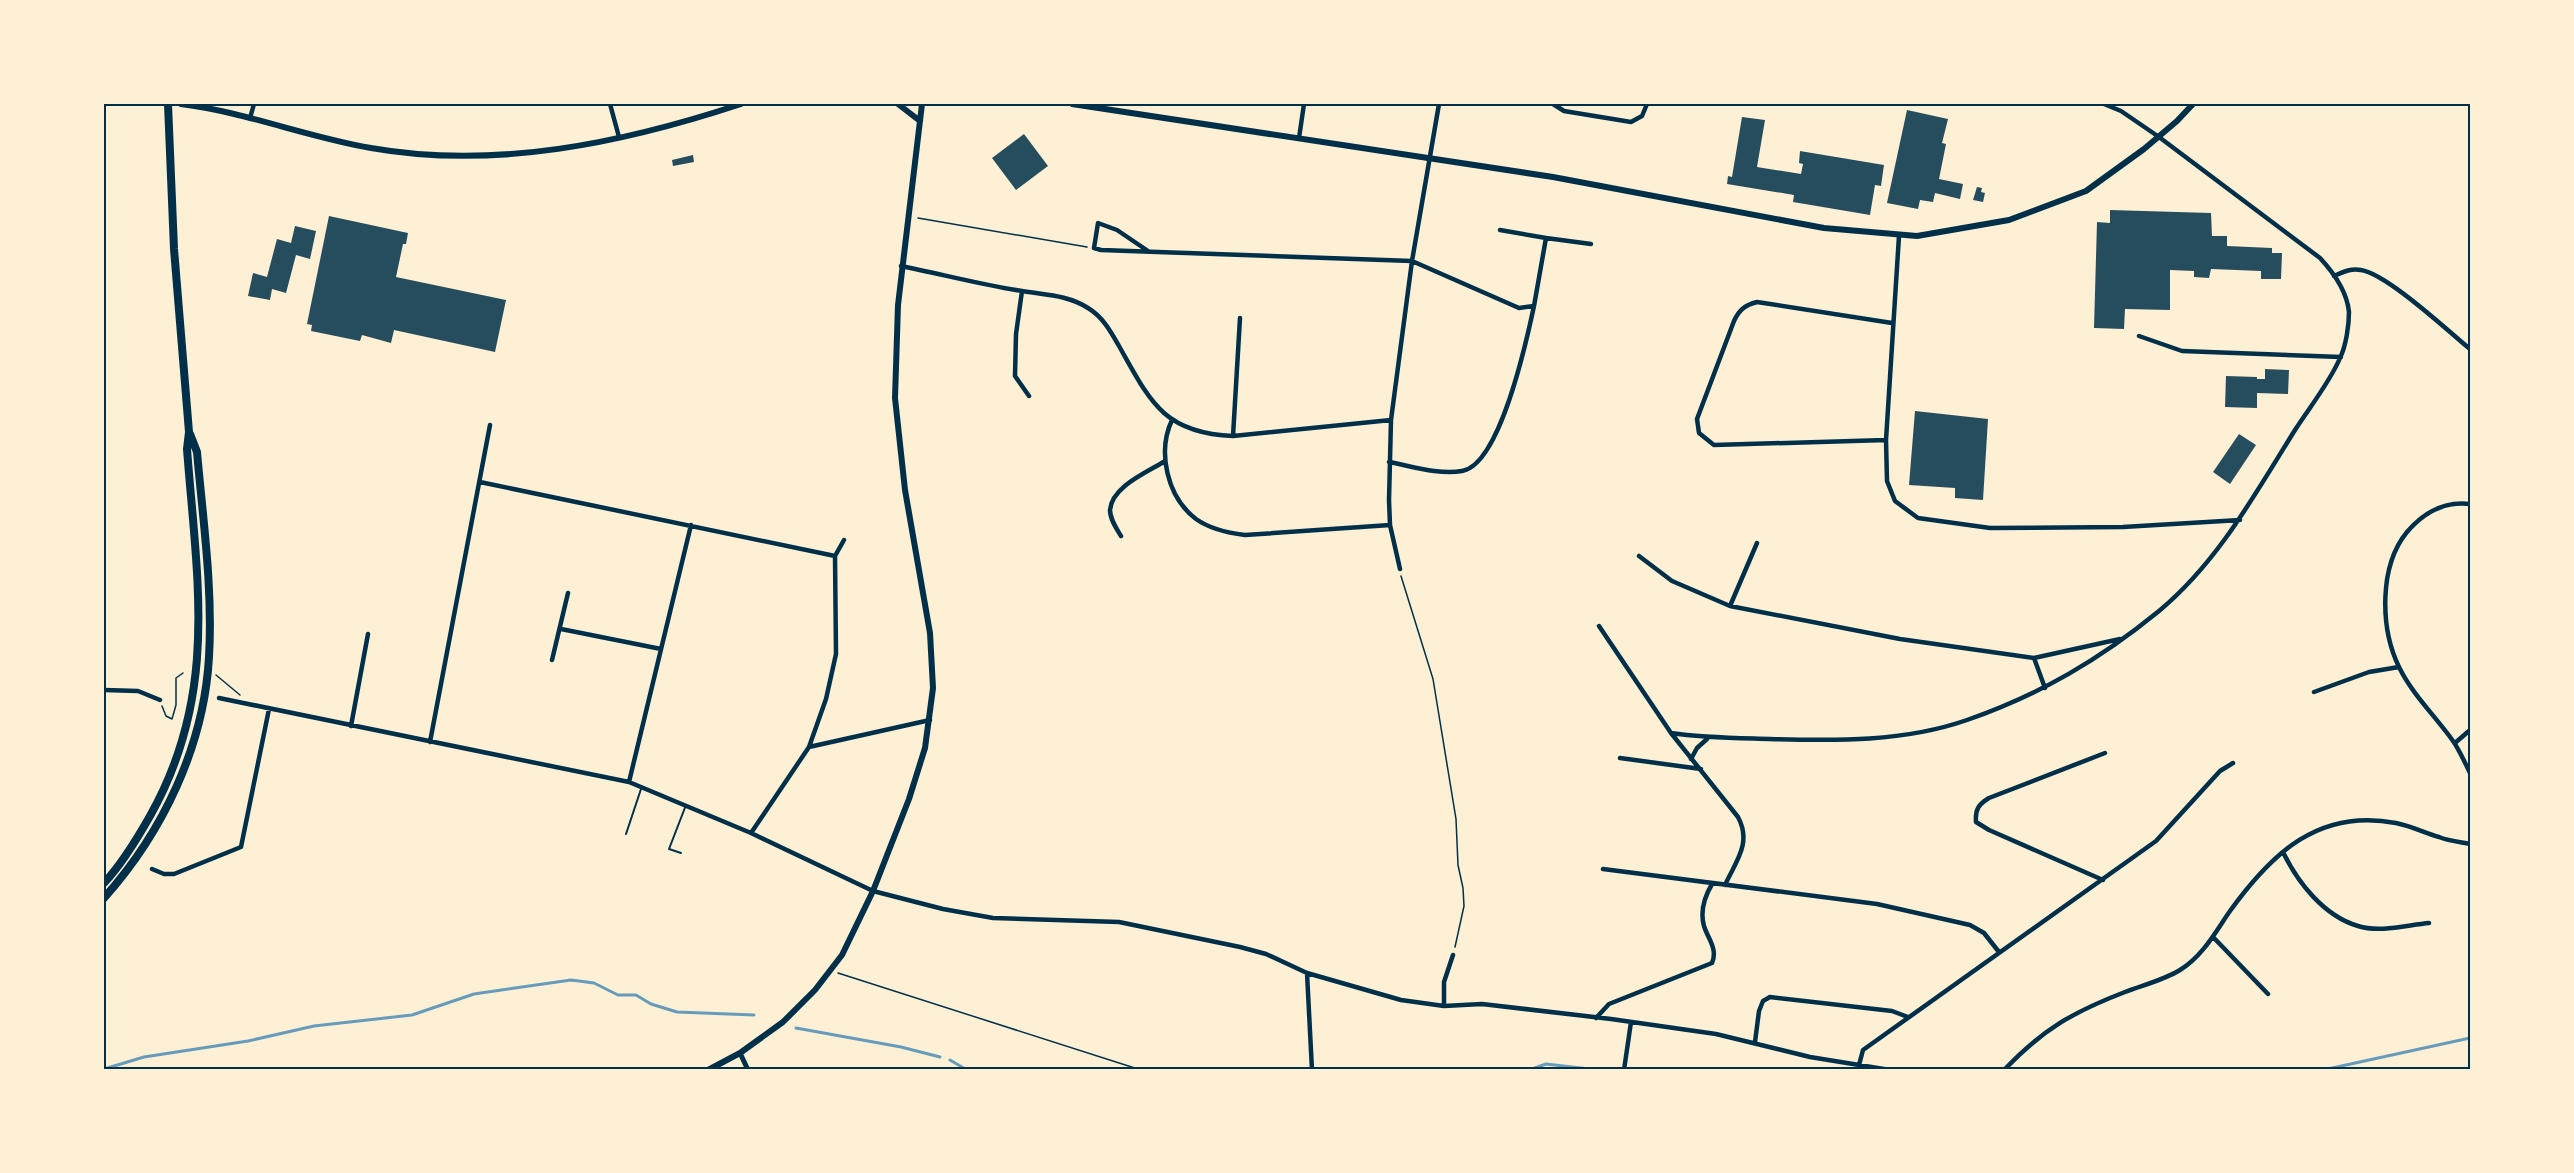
<svg xmlns="http://www.w3.org/2000/svg" width="2574" height="1173" font-family="Helvetica,sans-serif">
  <rect width="100%" height="100%" fill="#fdf0d5"/>
  <g fill="none" stroke-linecap="round" stroke-linejoin="round">
    <path stroke="#669bbc" stroke-width="3" d="M796,1028L901,1047L940,1057
      M950,1060L967,1070
      M104,1069L144,1057L248,1041L314,1026L412,1015L474,994L571,980L594,983L618,995H636L651,1004L677,1012L754,1015
      M1529,1070L1546,1064L1598,1070
      M2323,1070L2470,1038"/>
  </g>
  <path fill="#264d5e" d="M1907,110L1948,119L1942,143L1946,144L1939,179L1963,184L1960,199L1935,193L1933,202L1920,200L1918,209L1887,203Z
    M1742,117L1765,120L1757,167L1801,174L1803,164L1799,163L1800,151L1884,165L1881,186L1875,185L1870,215L1793,202L1794,195L1727,184L1728,176L1732,177Z
    M1024,134L1048,166L1016,190L992,158Z
    M693,155L694,162L673,166L672,160Z
    M1977,187L1982,188L1981,192L1985,193L1983,202L1973,200Z
    M2110,210L2211,213L2212,236H2227V246L2272,248V253H2282L2281,279H2261V271L2211,269L2209,278L2194,277V271L2170,270V310L2125,309L2124,329L2094,328L2097,222L2110,223Z
    M329,216L408,233L406,244H403L396,277L506,300L495,352L394,330L391,343L362,335L360,341L311,331L312,325L307,324Z
    M295,226L316,231L310,259L296,255L286,293L272,289L270,300L248,296L253,273L267,277L277,239L291,243Z
    M2265,369L2289,370L2288,394L2257,393V408L2225,407L2226,376L2257,377V379H2265Z
    M1915,411L1988,419L1983,500L1955,498V488L1909,485Z
    M2239,434L2256,445L2230,484L2213,472Z"/>
  <g fill="none" stroke-linecap="round" stroke-linejoin="round">
    <path stroke="#003049" stroke-width="1.5" d="M918,218L1087,247
      M1401,576L1433,679L1456,819L1458,865L1463,888L1464,906L1455,947
      M216,675L240,695
      M162,706L166,716L172,719L176,705V678L183,673
      M838,973L1141,1070"/>
    <path stroke="#003049" stroke-width="2" d="M626,834L641,789
      M681,853L669,849L686,805"/>
    <path stroke="#003049" stroke-width="4.5" d="M610,104L619,137
      M1553,104L1564,111L1631,122L1642,116L1647,104
      M250,118L254,104
      M1299,138L1304,104
      M1500,230L1546,238L1534,306
      M1899,236L1886,440L1887,481L1895,501L1918,518L1990,528L2123,527L2240,520
      M1546,238L1591,244
      M1148,251L1117,230L1098,223L1094,248L1101,250L1412,261L1519,308L1534,306C1527,339 1500,465 1462,471C1439,475 1411,466 1389,462
      M901,266C941,274 982,285 1022,291C1046,295 1068,295 1088,308C1103,317 1111,332 1119,346C1150,401 1163,433 1233,436L1391,420
      M2334,276C2343,272 2351,268 2361,270C2387,274 2448,331 2470,349
      M1022,291L1016,334L1015,376L1029,396
      M2139,336L2182,351L2341,357
      M1172,420C1157,452 1167,497 1196,519C1210,529 1228,533 1245,535L1390,525
      M1233,436L1240,318
      M1886,440L1714,445L1699,433L1697,419L1734,321C1739,310 1745,305 1757,302L1892,323
      M480,482L835,556
      M2470,504C2444,501 2424,512 2407,532C2379,566 2380,628 2399,667C2412,694 2436,717 2453,741C2460,751 2465,763 2470,773
      M1121,536C1116,528 1110,519 1110,510C1112,486 1148,472 1165,461
      M1639,556L1672,581L1730,606L1900,639L2034,658L2120,639
      M1400,569L1390,525L1389,500L1391,420L1412,261L1439,104
      M1730,606L1757,543
      M1599,626L1671,733L1738,817C1752,843 1736,861 1725,885
      M561,629L661,649
      M2034,658L2045,688
      M552,660L568,593
      M104,690L138,691L160,700
      M2314,692L2369,672L2399,667
      M219,698L629,782L751,833L873,891L943,909L993,918L1119,922L1240,947L1266,954L1307,973L1401,1000L1444,1006L1482,1004L1611,1019L1716,1034L1810,1057L1890,1070
      M351,726L368,634
      M1671,733C1705,738 1737,738 1770,739C1836,741 1904,742 1967,720C2041,694 2099,660 2159,611C2218,562 2255,494 2295,430C2309,408 2330,382 2340,358C2346,346 2349,325 2349,312C2347,292 2333,272 2320,258L2159,137L2121,111L2104,104
      M430,742L490,425
      M2455,743L2470,730
      M809,747L930,720
      M1620,758L1701,769
      M1691,759L1697,748L1707,739
      M629,782L691,525
      M751,833L809,747L826,699L836,654L835,556L844,540
      M2283,852C2298,883 2324,916 2358,926C2380,933 2407,925 2429,923
      M152,869L164,874H174L241,847L269,709
      M1603,869L1877,904L1970,925L1984,933L1999,952
      M2103,880L1989,830L1976,822C1975,809 1979,804 1989,798L2105,753
      M2214,938L2268,994
      M1307,973L1312,1070
      M1444,1006V982L1453,955
      M1596,1018L1609,1004L1712,963C1718,949 1708,939 1704,926C1700,912 1705,896 1712,884
      M1755,1042L1759,1011L1763,1001L1770,997L1892,1011L1908,1017
      M1859,1065L1863,1050L2156,841L2220,771L2233,763
      M1624,1070L1631,1022
      M2004,1070C2043,1029 2073,1012 2125,992C2143,985 2164,980 2180,970C2203,956 2216,931 2230,911C2272,853 2319,808 2396,823C2411,826 2425,833 2439,837C2449,841 2460,842 2470,844"/>
    <path stroke="#003049" stroke-width="5" d="M740,1053L748,1070"/>
    <path stroke="#003049" stroke-width="6" d="M181,104C245,112 307,137 371,148C495,170 623,143 741,104
      M898,104L920,121
      M1072,104L1553,177L1824,228L1917,236L2009,220L2086,191L2144,149L2177,121L2193,104
      M708,1070L740,1053L783,1022L815,990L842,955L873,891L909,799L925,748L933,688L930,633L905,490L895,398L898,305L922,104"/>
    <path stroke="#003049" stroke-width="8" d="M104,883C122,864 137,839 150,816C219,694 197,581 187,449L189,432L174,249L168,104
      M104,898C163,832 204,746 209,657C213,589 203,520 197,452L190,434"/>
  </g>
  <rect width="2574" height="1173" fill="none" stroke="#fdf0d5" stroke-width="210"/>
  <rect x="105" y="105" width="2364" height="963" fill="none" stroke="#003049" stroke-width="2"/>
</svg>
